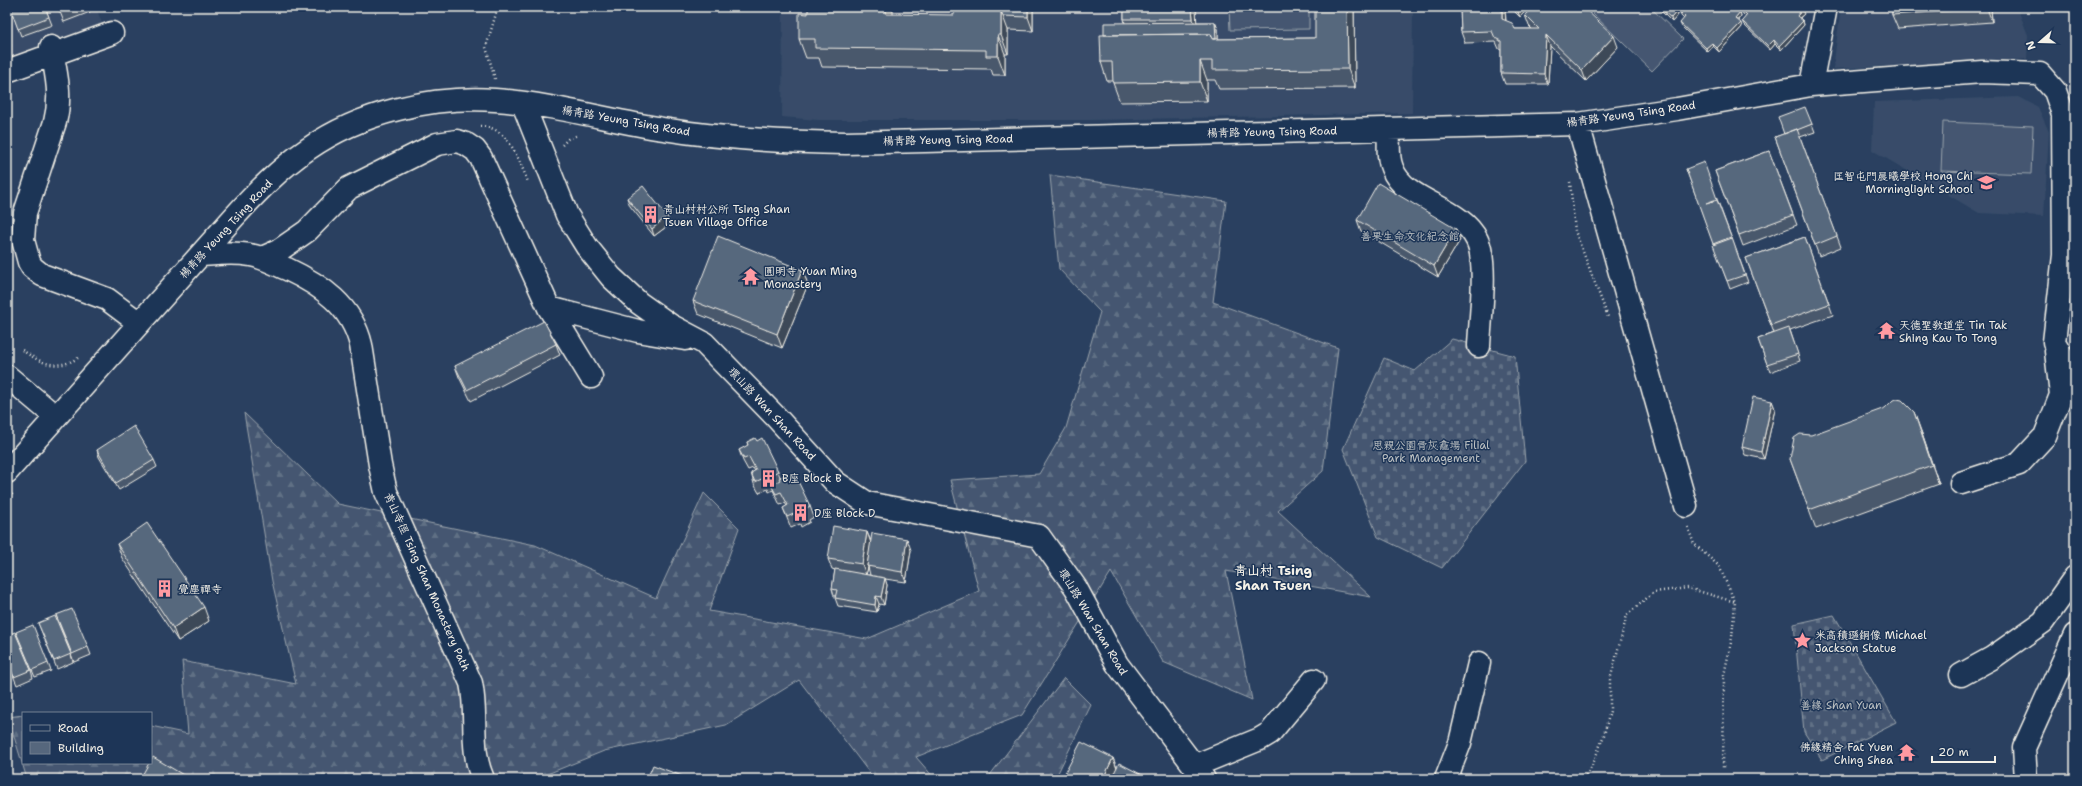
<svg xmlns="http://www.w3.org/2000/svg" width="2082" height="786" font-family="'Shantell Sans','LXGW WenKai TC',sans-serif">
  <defs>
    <pattern id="forest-firs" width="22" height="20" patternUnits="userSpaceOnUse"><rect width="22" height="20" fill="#445771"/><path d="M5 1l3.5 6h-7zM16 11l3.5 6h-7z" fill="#607085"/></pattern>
    <pattern id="cemetery-stones" width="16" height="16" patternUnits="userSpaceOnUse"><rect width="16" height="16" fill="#445771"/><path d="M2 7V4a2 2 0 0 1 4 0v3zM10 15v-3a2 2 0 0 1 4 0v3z" fill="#607085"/></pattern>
  </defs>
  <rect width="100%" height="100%" fill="#2a4060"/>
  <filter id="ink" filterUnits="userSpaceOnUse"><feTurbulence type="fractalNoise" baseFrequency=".025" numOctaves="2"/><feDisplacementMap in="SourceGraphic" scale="8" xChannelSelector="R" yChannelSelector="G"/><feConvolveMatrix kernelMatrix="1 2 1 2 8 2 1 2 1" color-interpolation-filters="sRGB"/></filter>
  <g filter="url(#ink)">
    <path fill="#374c69" d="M7,7H96L104,29L7,64Z
      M783,7H1413L1412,113L1091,120H818L782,117Z
      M1841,7H2017L2028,35L2027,59L1833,69Z
      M2018,97L2038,107L2049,132L2044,216L1979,213L1872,150L1874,102Z"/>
    <path fill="#445771" stroke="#9ca4ac" d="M1229,7H1309V29L1230,30Z
      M1599,7H1650L1683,39L1652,71L1593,14Z
      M1943,122L2033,126L2031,174L1941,171Z"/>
    <path fill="url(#forest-firs)" stroke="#9ca4ac" d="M1050,175L1226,201L1213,302L1338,348L1323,471L1278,511L1371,597L1226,571L1252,700L1163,662L1111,572L1022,715L916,757L935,779H874L799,680L726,725L604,751L535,779H27L8,717L23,715V763H151V726L188,734L182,661L296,684L272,581L244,413L338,504L535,545L656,598L704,493L739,528L709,611L867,639L979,591L950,480L1039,474L1066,428L1100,312L1059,269Z
      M1064,678L1091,705L1055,779H987Z"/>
    <path fill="url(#cemetery-stones)" stroke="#9ca4ac" d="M1452,339L1515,356L1525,461L1442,568L1378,537L1343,449L1384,358L1415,371Z
      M1834,615L1896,722L1822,760L1804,732L1794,624Z"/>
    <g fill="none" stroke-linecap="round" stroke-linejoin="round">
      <defs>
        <path id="minor" d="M51,47C56,72 62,96 55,122L25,213L23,240L29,262L32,267L42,275L107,299L139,323
          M7,71L112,33
          M1811,85L1826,7
          M523,104L567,215L587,247L611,277L639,303L670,325L704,343L776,417L835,482L867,503L1039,536L1076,588L1117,664L1204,779
          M1578,124L1686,506
          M1389,129C1389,142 1387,156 1392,168C1405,203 1460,205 1477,240C1488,262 1480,320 1479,346
          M201,255C217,254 234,252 250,255C263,257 275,264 287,269C321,285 352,306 361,345L380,465L386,492L471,683C478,715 469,748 483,779
          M262,258L278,251L307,231L349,188L437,144L457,141L466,144L475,150L481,158L549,308L591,377
          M549,308L638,331L685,339
          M7,376L56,417
          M7,472L234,217C256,193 280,168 308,149C361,112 432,96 495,100C552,104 607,120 663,129C724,139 785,142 846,143L1578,124L1677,109L1811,85L1982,72L2040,74L2055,91L2063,114L2064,255L2054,342L2075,377
          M1961,483L2019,464L2045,436L2061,395L2056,351
          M1961,675L1992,658L2043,622L2075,577
          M1194,766L1260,739L1270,733L1314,680
          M1446,779L1460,743L1479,663
          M2026,779L2024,748L2075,635"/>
      </defs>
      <use href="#minor" stroke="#f4f1e8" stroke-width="25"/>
      <path stroke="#f4f1e8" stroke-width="2.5" stroke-dasharray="1 3" stroke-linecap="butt" d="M495,79L486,47L498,7
        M480,126C508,126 519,160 528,182
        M562,145L568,139L578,135
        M1570,182L1575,231L1608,317
        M22,350C41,363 56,371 78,358
        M7,501L13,493
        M1688,527L1694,544L1719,566L1735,602L1732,638L1724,675L1723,768
        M1584,779L1593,764L1604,735L1610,711V680L1627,615L1654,592L1688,588L1735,602"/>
      <use href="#minor" stroke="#1d3557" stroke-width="22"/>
    </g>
    <path fill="#4a596c" stroke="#f4f1e8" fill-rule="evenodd" d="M10,7H45L52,25L21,36Z
      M58,7H88L90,12L64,22Z
      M1033,7V31L1008,30V54H1005V75H993L991,69L822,67L819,58H806L799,39L954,15Z
      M1124,7H1196V22H1215L1218,29V39L1315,38L1354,7L1355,88L1219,89L1215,80H1207V101L1120,102L1113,83V81H1107L1101,62L1104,35L1125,23L1124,19Z
      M1460,7H1505L1506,21L1515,29H1532L1529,26L1525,15L1618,47L1586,81L1550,46L1548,84H1505L1501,73V50L1499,49L1496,42L1465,43L1461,32Z
      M1510,7H1529L1520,17Z
      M1657,7H1673L1677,11L1678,15L1672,22Z
      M1892,7H1991L1992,22L1898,29L1892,15Z
      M1742,10L1804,14L1800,18L1803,21L1804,25L1781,50L1775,44L1770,50L1744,25L1742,21L1746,17L1743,14Z
      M1680,12H1740L1741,16L1738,20L1742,27L1719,52L1713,46L1708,52L1682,27L1680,23L1684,19L1681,16Z
      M7,34L11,46L7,48Z
      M1812,124L1815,132L1800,137L1841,247L1819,256L1775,137Z
      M1769,151L1797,225L1743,246L1715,171Z
      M1686,169L1717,199L1748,282L1730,289Z
      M627,198L670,224L654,236L630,206Z
      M1357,220L1460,240L1438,277L1361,231Z
      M1805,237L1833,315L1790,330L1800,361L1770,372L1758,339L1774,333L1746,258Z
      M802,270L808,284L782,348L698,314L693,301Z
      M556,344L560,355L471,401L459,377L455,366Z
      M1772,401L1775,409L1764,459L1745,455L1742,447Z
      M1921,431L1939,484L1816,529L1790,459Z
      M757,441L778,471L780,477L789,476L810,506L814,517L809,520L810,522L801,527L800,524L791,528L783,508L787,506L785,503L780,505L773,490L769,492L768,489L759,493L754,484L751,473L755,471L753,468L748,470L743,461L739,450L748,446L747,442Z
      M97,450L154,460L157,467L119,490L99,457Z
      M867,532L871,541L911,550L906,582L885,579L887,585L884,605L879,604L877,612L838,606L835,598L836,596H834L832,589L835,570L832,569L828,559ZM868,567L870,575H866Z
      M117,544L209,621L178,641L122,558Z
      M56,615L88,647L91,655L74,662Z
      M38,623L71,654L73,662L57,669Z
      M16,632L48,663L51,671L35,677Z
      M7,635L31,670L33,678L17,685L7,661Z
      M1113,758L1117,768L1150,779H1066L1064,775Z"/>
    <path fill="#3c4858" stroke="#f4f1e8" d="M886,7H893V34L886,14Z
      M1028,7H1033V31L1028,17Z
      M1192,7H1196L1197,29L1193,19Z
      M1347,7H1354L1355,88L1348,69Z
      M1502,7H1505L1506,30L1502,19Z
      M1516,7H1529L1520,17Z
      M1987,7H1991L1992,22L1987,8Z
      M1802,10L1804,14L1798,19L1797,16Z
      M1001,11L1008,30V54L1001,35Z
      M1677,11L1678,15L1672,22L1671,18Z
      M1740,12L1741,16L1736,22L1735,18Z
      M1803,21L1804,25L1781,50L1779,46Z
      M1215,22L1218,29V53L1216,46Z
      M1741,23L1742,27L1719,52L1717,48Z
      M998,35L1005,54V75L998,56Z
      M1546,35L1550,46L1548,84L1544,74Z
      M1614,36L1618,47L1586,81L1582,70Z
      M1774,40L1775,44L1770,50L1768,46Z
      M1712,43L1713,46L1708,52L1706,48Z
      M1200,61L1207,80V101L1200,82Z
      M667,216L670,224L654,236L652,229Z
      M1456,229L1460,240L1438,277L1434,266Z
      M802,270L808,284L782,348L777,334Z
      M1772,401L1775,409L1764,459L1761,452Z
      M1914,412L1921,431L1939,484L1932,465Z
      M867,532L871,543L867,566L868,567L866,575L862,564Z
      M907,539L911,550L906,582L902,572Z
      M885,578L887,585L884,605L881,597Z
      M876,596L879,604L877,612L875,605Z
      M204,607L209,621L178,641L173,628Z
      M1113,758L1117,769L1112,779H1103Z"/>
    <path fill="#56677d" stroke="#f4f1e8" d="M10,7H45L49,17L18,29Z
      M58,7H71L60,11Z
      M808,7H886V14L954,15V10L1001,11V35H998V56H986V50L815,48V39H799V13L808,14Z
      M956,7H1028V17L1003,16L1001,11L955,10Z
      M1124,7H1192L1193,19H1124Z
      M1315,7H1347L1348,69L1212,70V61H1200V82L1113,83L1112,62H1101L1100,35L1211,34L1212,39L1315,38Z
      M1460,7H1502V19L1512,23L1515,29H1539L1525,15L1532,7H1583L1614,36L1582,70L1546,35L1544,74L1501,73V41L1495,38L1492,31L1461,32Z
      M1659,7H1673L1677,11L1671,18Z
      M1685,7H1735L1740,12L1735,18L1741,23L1717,48L1712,43L1706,48L1680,23L1685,17L1680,12Z
      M1745,7H1799L1802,10L1797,16L1803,21L1779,46L1774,40L1768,46L1742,21L1747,15L1742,10Z
      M1892,7H1987V8L1892,15Z
      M1215,22L1216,39H1213L1211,34L1104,35V23Z
      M1805,107L1812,124L1797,130V129L1784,134L1778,117Z
      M1797,129L1837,236L1815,245L1775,137Z
      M1769,151L1793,215L1739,235L1715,171Z
      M1704,162L1717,199L1706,203L1717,200L1731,237L1713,244L1686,169Z
      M1378,183L1456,229L1434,266L1357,220Z
      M643,186L667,216L652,229L627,198Z
      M718,236L802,270L777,334L693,301Z
      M1805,237L1829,304L1771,325L1746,258Z
      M1732,238L1745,275L1727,281L1713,245Z
      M544,321L556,344L467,390L455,366Z
      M1789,328L1798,354L1767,364L1758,339Z
      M1753,397L1772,401L1761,452L1742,447Z
      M1897,399L1902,400L1914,412L1932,465L1809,510L1790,459L1794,438L1800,434L1811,435L1885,408L1893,400Z
      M134,426L154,460L116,483L97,450Z
      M755,438L757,441L762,438L778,471L773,474L774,477L765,481L764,478L755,482L751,473L756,470L749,457L744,459L739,450L748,445L747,442Z
      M794,473L810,506L805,509L806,512L797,516L796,513L787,517L783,508L788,505L781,492L776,494L771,485L780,480L779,478L787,474L789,476Z
      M147,523L204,607L173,628L117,544Z
      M833,526L867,532L862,564L828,559Z
      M872,533L907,539L902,572L867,566Z
      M835,569L885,578L881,597L876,596L875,605L835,598L837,590L832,589Z
      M72,609L88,647L72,654L56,615Z
      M55,616L71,654L54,661L38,623Z
      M33,625L48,663L32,670L16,632Z
      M15,632L31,670L14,677L7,660V635Z
      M1081,742L1113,758L1103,779H1072L1064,775Z
      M153,757L190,779H140L149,763H151V760Z
      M1119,763L1150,779H1111Z
      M653,765L682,776L681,779H647Z"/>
  </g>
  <defs>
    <symbol id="school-bare" viewBox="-9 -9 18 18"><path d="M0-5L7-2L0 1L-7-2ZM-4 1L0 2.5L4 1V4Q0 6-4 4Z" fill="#ff9aa2" stroke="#1d3557" stroke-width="2.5" paint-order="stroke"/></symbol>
    <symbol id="building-bare" viewBox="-9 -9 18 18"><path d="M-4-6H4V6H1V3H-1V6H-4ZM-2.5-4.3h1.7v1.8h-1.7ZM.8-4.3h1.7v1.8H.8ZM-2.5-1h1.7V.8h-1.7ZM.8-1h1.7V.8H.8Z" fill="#ff9aa2" stroke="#1d3557" stroke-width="2.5" paint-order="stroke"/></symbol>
    <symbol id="temple-bare" viewBox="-9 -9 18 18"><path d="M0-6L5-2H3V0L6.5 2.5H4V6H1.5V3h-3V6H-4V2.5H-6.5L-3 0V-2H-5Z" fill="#ff9aa2" stroke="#1d3557" stroke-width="2.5" paint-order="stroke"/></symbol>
    <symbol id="sight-bare" viewBox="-9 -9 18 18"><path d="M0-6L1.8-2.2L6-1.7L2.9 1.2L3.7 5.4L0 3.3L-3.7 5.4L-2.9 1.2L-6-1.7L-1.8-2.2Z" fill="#ff9aa2" stroke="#1d3557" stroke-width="2.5" paint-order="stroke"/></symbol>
  </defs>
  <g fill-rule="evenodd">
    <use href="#school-bare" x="1974" y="170" width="25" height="25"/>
    <use href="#building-bare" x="638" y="202" width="25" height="25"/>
    <use href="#temple-bare" x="738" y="264" width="25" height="25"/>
    <use href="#temple-bare" x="1874" y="318" width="25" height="25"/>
    <use href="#building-bare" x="756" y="466" width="25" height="25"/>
    <use href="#building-bare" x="788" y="500" width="25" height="25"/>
    <use href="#building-bare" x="152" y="576" width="25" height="25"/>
    <use href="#sight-bare" x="1790" y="628" width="25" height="25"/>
    <use href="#temple-bare" x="1894" y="740" width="25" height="25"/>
  </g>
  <g text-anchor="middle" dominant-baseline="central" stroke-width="3" stroke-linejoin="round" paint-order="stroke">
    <g font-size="11" fill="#f4f1e8" stroke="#1d3557">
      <text transform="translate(1631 114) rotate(-8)">楊青路 Yeung Tsing Road</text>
      <text transform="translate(626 121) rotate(10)">楊青路 Yeung Tsing Road</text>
      <text transform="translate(1272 132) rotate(-1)">楊青路 Yeung Tsing Road</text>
      <text transform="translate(948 140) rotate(-1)">楊青路 Yeung Tsing Road</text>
      <text transform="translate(226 229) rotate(-47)">楊青路 Yeung Tsing Road</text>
      <text transform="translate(772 414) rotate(47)">環山路 Wan Shan Road</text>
      <text transform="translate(427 582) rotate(66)">青山寺徑 Tsing Shan Monastery Path</text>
      <text transform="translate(1093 622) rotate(59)">環山路 Wan Shan Road</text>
    </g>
    <g font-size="11" fill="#f4f1e8" stroke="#1d3557" text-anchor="start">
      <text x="1973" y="176" text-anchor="end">匡智屯門晨曦學校 Hong Chi<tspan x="1973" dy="13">Morninglight School</tspan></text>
      <text x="663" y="209">青山村村公所 Tsing Shan<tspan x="663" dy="13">Tsuen Village Office</tspan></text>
      <text x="764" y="271">圓明寺 Yuan Ming<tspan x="764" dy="13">Monastery</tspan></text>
      <text x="1899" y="325">天德聖教道堂 Tin Tak<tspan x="1899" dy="13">Shing Kau To Tong</tspan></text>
      <text x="782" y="478">B座 Block B</text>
      <text x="814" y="513">D座 Block D</text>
      <text x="178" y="589">覺塵禪寺</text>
      <text x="1815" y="635">米高積遜銅像 Michael<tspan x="1815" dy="13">Jackson Statue</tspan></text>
      <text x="1893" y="747" text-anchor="end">佛緣精舍 Fat Yuen<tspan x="1893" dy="13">Ching Shea</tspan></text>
    </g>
    <g font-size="11" fill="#bfc3c4" stroke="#1d3557">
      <text x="1410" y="236">善果生命文化紀念館</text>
      <text x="1431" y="445">思親公園骨灰龕場 Filial<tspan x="1431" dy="13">Park Management</tspan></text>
      <text x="1841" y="705">善緣 Shan Yuan</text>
    </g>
    <g font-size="13" font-weight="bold" fill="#f4f1e8" stroke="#1d3557">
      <text x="1273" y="570">青山村 Tsing<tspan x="1273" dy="15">Shan Tsuen</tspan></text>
    </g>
  </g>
  <rect width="2082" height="786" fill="none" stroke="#1d3557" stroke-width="24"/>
  <rect x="12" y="12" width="2058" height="762" fill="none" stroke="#f4f1e8" stroke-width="1.5" filter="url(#ink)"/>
  <rect x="22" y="712" width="130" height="52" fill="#1d3557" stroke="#738091"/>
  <rect x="30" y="725" width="20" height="6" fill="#1d3557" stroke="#738091"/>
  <text x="58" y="732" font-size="12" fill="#f4f1e8">Road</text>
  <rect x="30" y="742" width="20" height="12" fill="#56677d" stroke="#738091"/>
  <text x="58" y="752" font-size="12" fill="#f4f1e8">Building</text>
  <g transform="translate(2040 42) rotate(250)" stroke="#1d3557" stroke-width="3" paint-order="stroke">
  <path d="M0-3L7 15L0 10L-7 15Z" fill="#f4f1e8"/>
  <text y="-6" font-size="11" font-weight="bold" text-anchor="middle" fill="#f4f1e8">N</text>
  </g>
  <path d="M1932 756v6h63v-6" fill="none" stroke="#f4f1e8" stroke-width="2"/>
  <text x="1938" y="756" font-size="12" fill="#f4f1e8" stroke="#1d3557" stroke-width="3" paint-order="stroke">20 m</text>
</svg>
